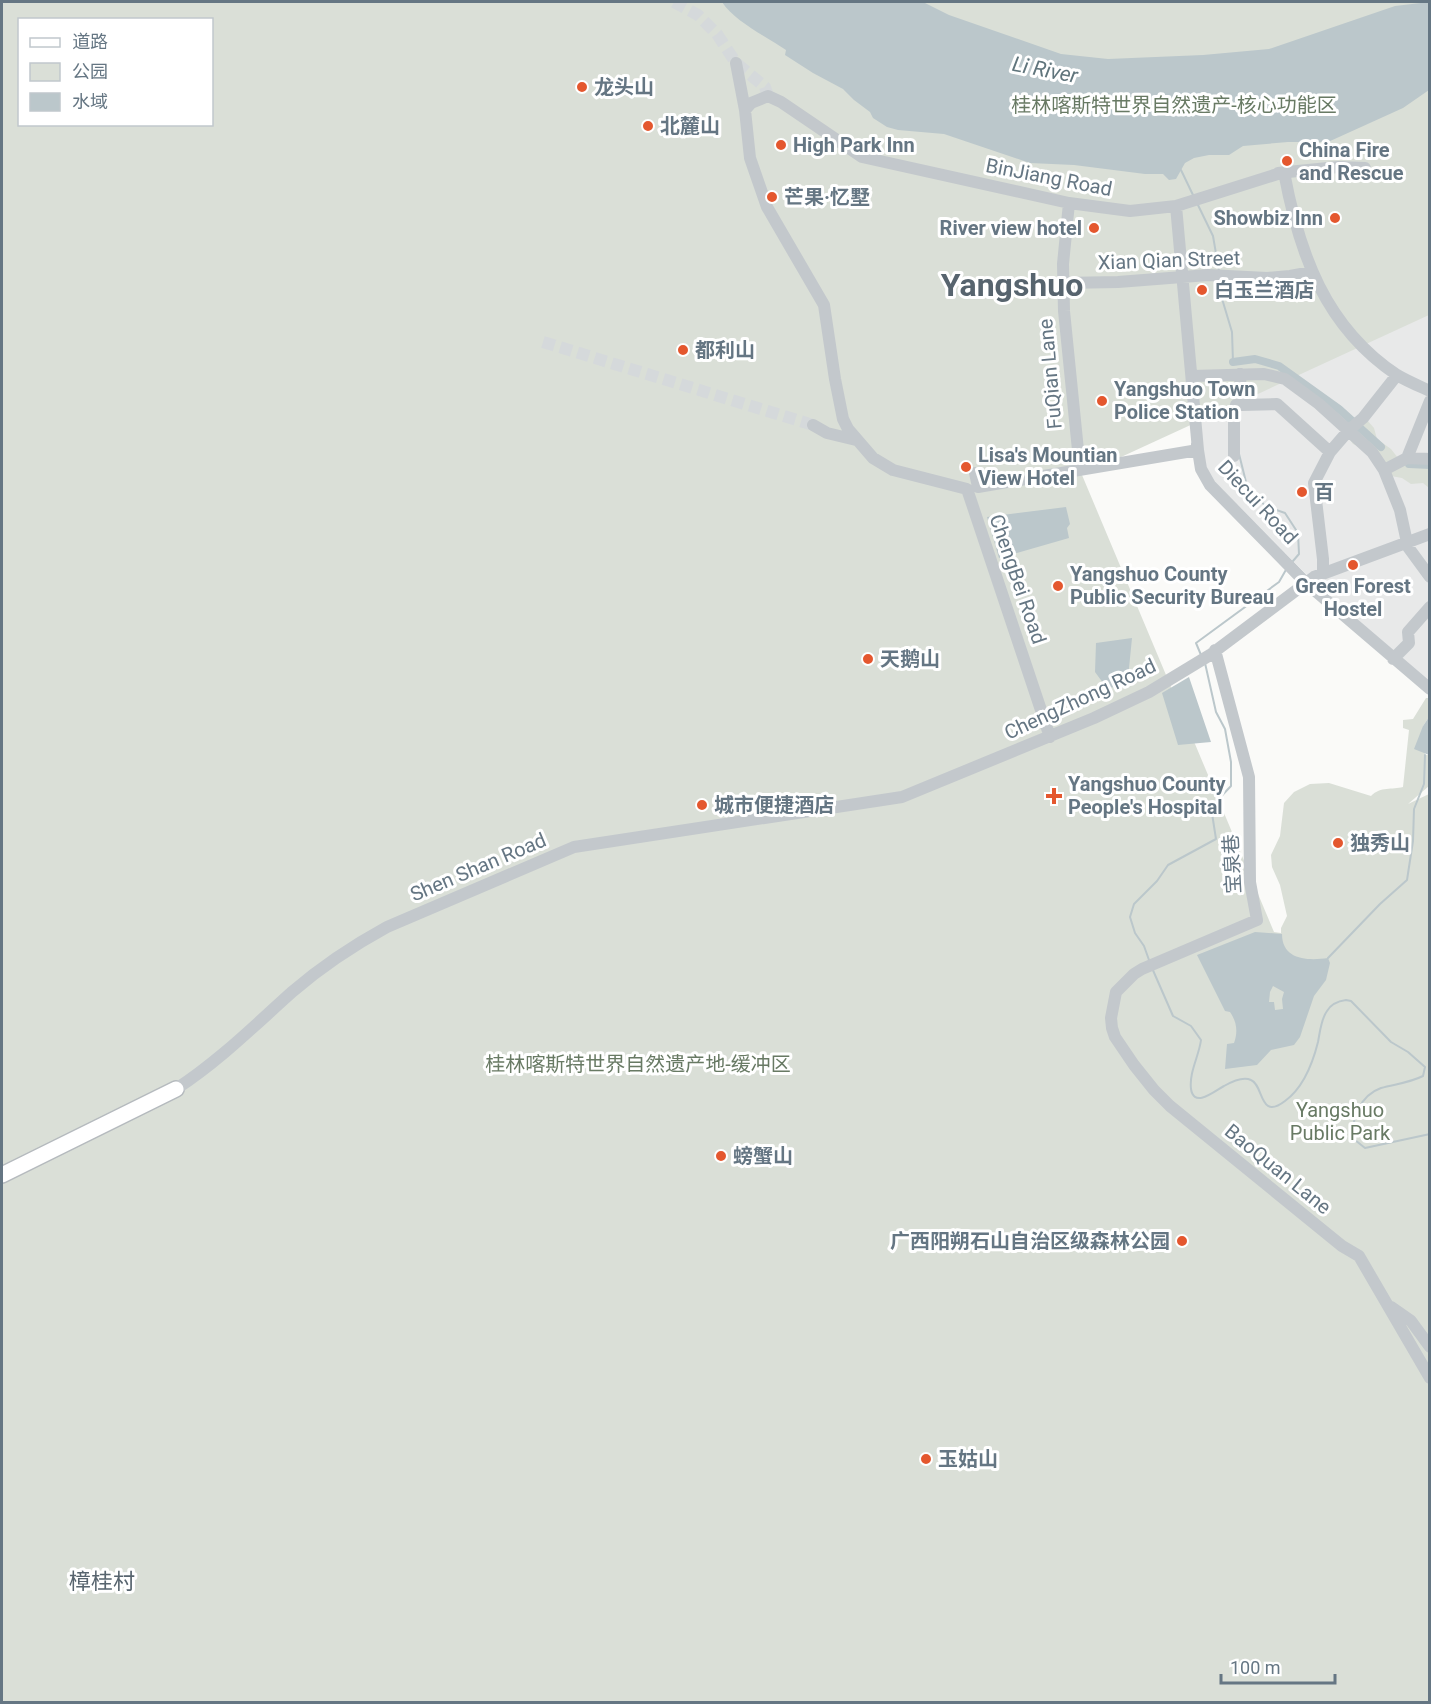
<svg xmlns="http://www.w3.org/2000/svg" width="1431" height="1704" font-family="Roboto,'Noto Sans SC',sans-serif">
  <rect width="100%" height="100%" fill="#fafaf8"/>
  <path fill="#e8e9e9" d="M1430,294L1429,531L1406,538L1429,581V602L1407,642L1395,654L1313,581L1213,480L1206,467L1202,446L1196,363Z
    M1429,537V573L1411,543Z
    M1429,610V681L1400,657L1410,634Z"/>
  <path fill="#dadfd7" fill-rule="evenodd" d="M2,2H1429V315L1082,475L1274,932L1281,933V928L1287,916L1280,885L1272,867L1271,855L1280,836L1284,803L1294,792L1310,784L1329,783L1371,796C1381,786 1392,790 1403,787L1409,730L1403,728V720L1413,719L1426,698H1429V717L1423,726L1425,755H1429V786L1408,804L1429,794V1702H2ZM20,20H212V124H20Z
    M1317,395L1334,408L1352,417L1367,420L1374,428L1377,439L1391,449L1398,458L1429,463V488L1423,483L1411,484L1402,478L1391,476L1366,450L1353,444Z"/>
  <path fill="#bbc7cb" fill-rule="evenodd" d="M722,2H923L949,15L1061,54L1108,59L1203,55L1269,49L1395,6L1429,2V90L1403,108L1328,142H1288L1243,146L1229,155H1209L1194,158L1185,163L1176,179L1169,180L1163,174H1145L1074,165L1030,163L944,134L898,130L887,127L873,118L870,112L854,100L843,89L813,73L785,55L786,50C767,37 734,21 722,2Z
    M1066,507L1070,524L1067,528L1069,538L999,558L987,517Z
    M1132,638L1127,688L1106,687L1095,672L1096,643Z
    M1189,677L1211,742L1178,745L1162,693Z
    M1429,717V755L1414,749L1423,726Z
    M1255,932L1282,934C1282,960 1308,961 1328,958L1330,963L1326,980L1314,996L1300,1037L1294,1045L1271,1050L1257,1065L1225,1069L1227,1044L1234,1043C1238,1032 1237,1022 1230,1012L1225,1011L1197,955ZM1273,986L1284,992L1282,999L1283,1009L1275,1010L1274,1002H1269L1270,992Z"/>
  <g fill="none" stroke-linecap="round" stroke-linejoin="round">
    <path stroke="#bbc7cb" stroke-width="2" d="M1181,170L1193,195
      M1197,203L1213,236L1219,271
      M1219,280L1223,302L1232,332L1233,362
      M1239,454L1246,482L1265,506L1285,513L1298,533L1299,554L1293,561
      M1201,655L1196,643L1279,582L1287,568
      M1328,958L1380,904L1407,880L1413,841L1414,809L1424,784L1425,755
      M1149,960L1144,946L1135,933L1130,917L1134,904L1157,881L1168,865L1216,839L1211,807L1231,786V762L1225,729L1216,712L1205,663
      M1152,968L1173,1016L1191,1026L1201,1040C1199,1056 1189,1072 1191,1089C1194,1109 1216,1090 1224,1086C1231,1082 1243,1076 1251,1080C1264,1085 1259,1121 1285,1101C1303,1088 1313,1062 1318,1042C1320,1032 1321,1019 1327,1011C1331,1004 1339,1001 1346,1000L1351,1001L1391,1042L1408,1052L1425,1067L1423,1076C1409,1083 1395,1084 1381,1088C1361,1095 1349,1120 1355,1140L1365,1148L1430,1134"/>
    <path stroke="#bbc7cb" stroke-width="8" d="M1233,362L1255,359L1279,366L1339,409L1381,447
      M1409,464L1430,465"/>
    <path stroke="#d5d9db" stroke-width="12" stroke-dasharray="12 6" stroke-linecap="butt" d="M674,2L698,15L717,34L736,63L765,87L768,96
      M543,342L813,425"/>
    <defs>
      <path id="major" d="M2,1175L176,1089"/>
    </defs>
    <use href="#major" stroke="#b5babe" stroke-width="18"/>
    <path stroke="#c3c8cc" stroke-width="12" d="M736,63L745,110L750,158L767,207L824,305L835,379L843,419L848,429L873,458L893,470L967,489L1050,737
      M745,110L751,103L768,96L781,102L862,157L1069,203L1130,211L1176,206L1183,204
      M1278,173L1338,167L1365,168
      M1069,203L1063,264L1064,311L1080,470
      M1063,283L1118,282L1208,275L1267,278L1290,276L1312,272
      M1192,376L1264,374L1285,379L1319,404L1372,452L1384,470L1400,510L1408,547L1430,577
      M1241,405L1277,404L1330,452
      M813,425L827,433L856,440
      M1197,444L1201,469L1210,485L1306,583L1430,689
      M1234,456V413L1236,405H1241L1240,374
      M1407,458L1430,401
      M1384,470L1407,458L1430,459
      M975,473L978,487L1198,450L1176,206L1284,172C1299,253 1325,327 1397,375C1407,381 1419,386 1430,391
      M1323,573V559L1314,483L1330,452L1349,430L1363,418L1397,375
      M1215,650L1249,777L1250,882L1257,920L1142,969L1134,974L1116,992L1111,1018L1112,1028L1115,1037L1134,1065L1154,1090L1170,1106L1342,1246L1359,1256L1430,1378
      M1393,659L1409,643L1408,632L1430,607
      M176,1089C219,1061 254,1026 292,992C321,967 354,945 387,927L574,847L902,797L1094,718L1149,692L1210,655L1314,577L1430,534
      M1391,1307L1411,1321L1430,1347"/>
    <use href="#major" stroke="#fff" stroke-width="15"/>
  </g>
  <g fill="#e4572e" stroke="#fff" stroke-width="2">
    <circle cx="582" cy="87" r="6"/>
    <circle cx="648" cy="126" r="6"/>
    <circle cx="781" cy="145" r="6"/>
    <circle cx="1287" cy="161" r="6"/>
    <circle cx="772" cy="197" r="6"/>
    <circle cx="1335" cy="218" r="6"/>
    <circle cx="1094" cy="228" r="6"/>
    <circle cx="1202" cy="290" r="6"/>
    <circle cx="683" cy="350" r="6"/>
    <circle cx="1102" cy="401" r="6"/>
    <circle cx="966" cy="467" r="6"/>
    <circle cx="1302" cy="492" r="6"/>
    <circle cx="1353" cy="565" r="6"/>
    <circle cx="1058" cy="586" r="6"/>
    <circle cx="868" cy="659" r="6"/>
    <path d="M1051 787h6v6h6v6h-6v6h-6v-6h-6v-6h6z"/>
    <circle cx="702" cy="805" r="6"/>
    <circle cx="1338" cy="843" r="6"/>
    <circle cx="721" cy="1156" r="6"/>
    <circle cx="1182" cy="1241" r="6"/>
    <circle cx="926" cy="1459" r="6"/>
  </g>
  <g text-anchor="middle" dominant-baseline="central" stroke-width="6" stroke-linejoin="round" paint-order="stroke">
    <g font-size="20" font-weight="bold" fill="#657683" stroke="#fff" text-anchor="start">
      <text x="594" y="87">龙头山</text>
      <text x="660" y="126">北麓山</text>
      <text x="793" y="145">High Park Inn</text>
      <text x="1299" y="150">China Fire<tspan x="1299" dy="23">and Rescue</tspan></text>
      <text x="784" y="197">芒果·忆墅</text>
      <text x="1323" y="218" text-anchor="end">Showbiz Inn</text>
      <text x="1082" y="228" text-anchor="end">River view hotel</text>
      <text x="1214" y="290">白玉兰酒店</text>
      <text x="695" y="350">都利山</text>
      <text x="1114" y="389">Yangshuo Town<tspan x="1114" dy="23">Police Station</tspan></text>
      <text x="978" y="455">Lisa's Mountian<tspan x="978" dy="23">View Hotel</tspan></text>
      <text x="1314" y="492">百</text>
      <text x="1070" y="574">Yangshuo County<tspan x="1070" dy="23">Public Security Bureau</tspan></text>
      <text x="1353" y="586" text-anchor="middle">Green Forest<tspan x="1353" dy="23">Hostel</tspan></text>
      <text x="880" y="659">天鹅山</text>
      <text x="1068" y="784">Yangshuo County<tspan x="1068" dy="23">People's Hospital</tspan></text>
      <text x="714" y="805">城市便捷酒店</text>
      <text x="1350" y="843">独秀山</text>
      <text x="733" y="1156">螃蟹山</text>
      <text x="1170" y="1241" text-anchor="end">广西阳朔石山自治区级森林公园</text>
      <text x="938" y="1459">玉姑山</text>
    </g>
    <g font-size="20" fill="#687a64" stroke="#fff">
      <text x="1174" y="105">桂林喀斯特世界自然遗产-核心功能区</text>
      <text x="638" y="1064">桂林喀斯特世界自然遗产地-缓冲区</text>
      <text x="1340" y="1110">Yangshuo<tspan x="1340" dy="23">Public Park</tspan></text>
    </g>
    <g font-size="20" fill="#657683" stroke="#fff">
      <text transform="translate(1049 177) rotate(11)">BinJiang Road</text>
      <text transform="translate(1169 260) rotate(-2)">Xian Qian Street</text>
      <text transform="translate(1050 374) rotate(-95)">FuQian Lane</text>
      <text transform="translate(1258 502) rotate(47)">Diecui Road</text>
      <text transform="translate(1018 579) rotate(71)">ChengBei Road</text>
      <text transform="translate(1080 699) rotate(-25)">ChengZhong Road</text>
      <text transform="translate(1232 864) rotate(-93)">宝泉巷</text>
      <text transform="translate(478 867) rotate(-23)">Shen Shan Road</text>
      <text transform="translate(1278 1169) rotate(39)">BaoQuan Lane</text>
    </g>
    <g font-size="21" font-style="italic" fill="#60757c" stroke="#fff">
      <text transform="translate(1045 70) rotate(11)">Li River</text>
    </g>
    <g font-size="22" fill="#57646e" stroke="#fff">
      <text x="102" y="1581">樟桂村</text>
    </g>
    <g font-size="32" font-weight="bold" fill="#57646e" stroke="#fff">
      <text x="1012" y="285">Yangshuo</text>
    </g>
  </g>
  <rect width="1431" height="1704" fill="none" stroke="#657683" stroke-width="6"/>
  <rect x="18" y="18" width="195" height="108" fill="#ffffff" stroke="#c1c8cd" stroke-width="1.5"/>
  <rect x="30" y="38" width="30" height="9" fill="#ffffff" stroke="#c1c8cd" stroke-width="1.5"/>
  <text x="72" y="48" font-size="18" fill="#657683">道路</text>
  <rect x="30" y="63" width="30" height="18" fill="#dadfd7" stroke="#c1c8cd" stroke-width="1.5"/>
  <text x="72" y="78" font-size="18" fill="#657683">公园</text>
  <rect x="30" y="93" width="30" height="18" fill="#bbc7cb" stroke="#c1c8cd" stroke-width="1.5"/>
  <text x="72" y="108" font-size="18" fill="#657683">水域</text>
  <path d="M1221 1674v9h114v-9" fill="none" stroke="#657683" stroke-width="3"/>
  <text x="1230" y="1674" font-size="18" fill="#657683" stroke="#ffffff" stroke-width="4.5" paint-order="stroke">100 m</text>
</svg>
